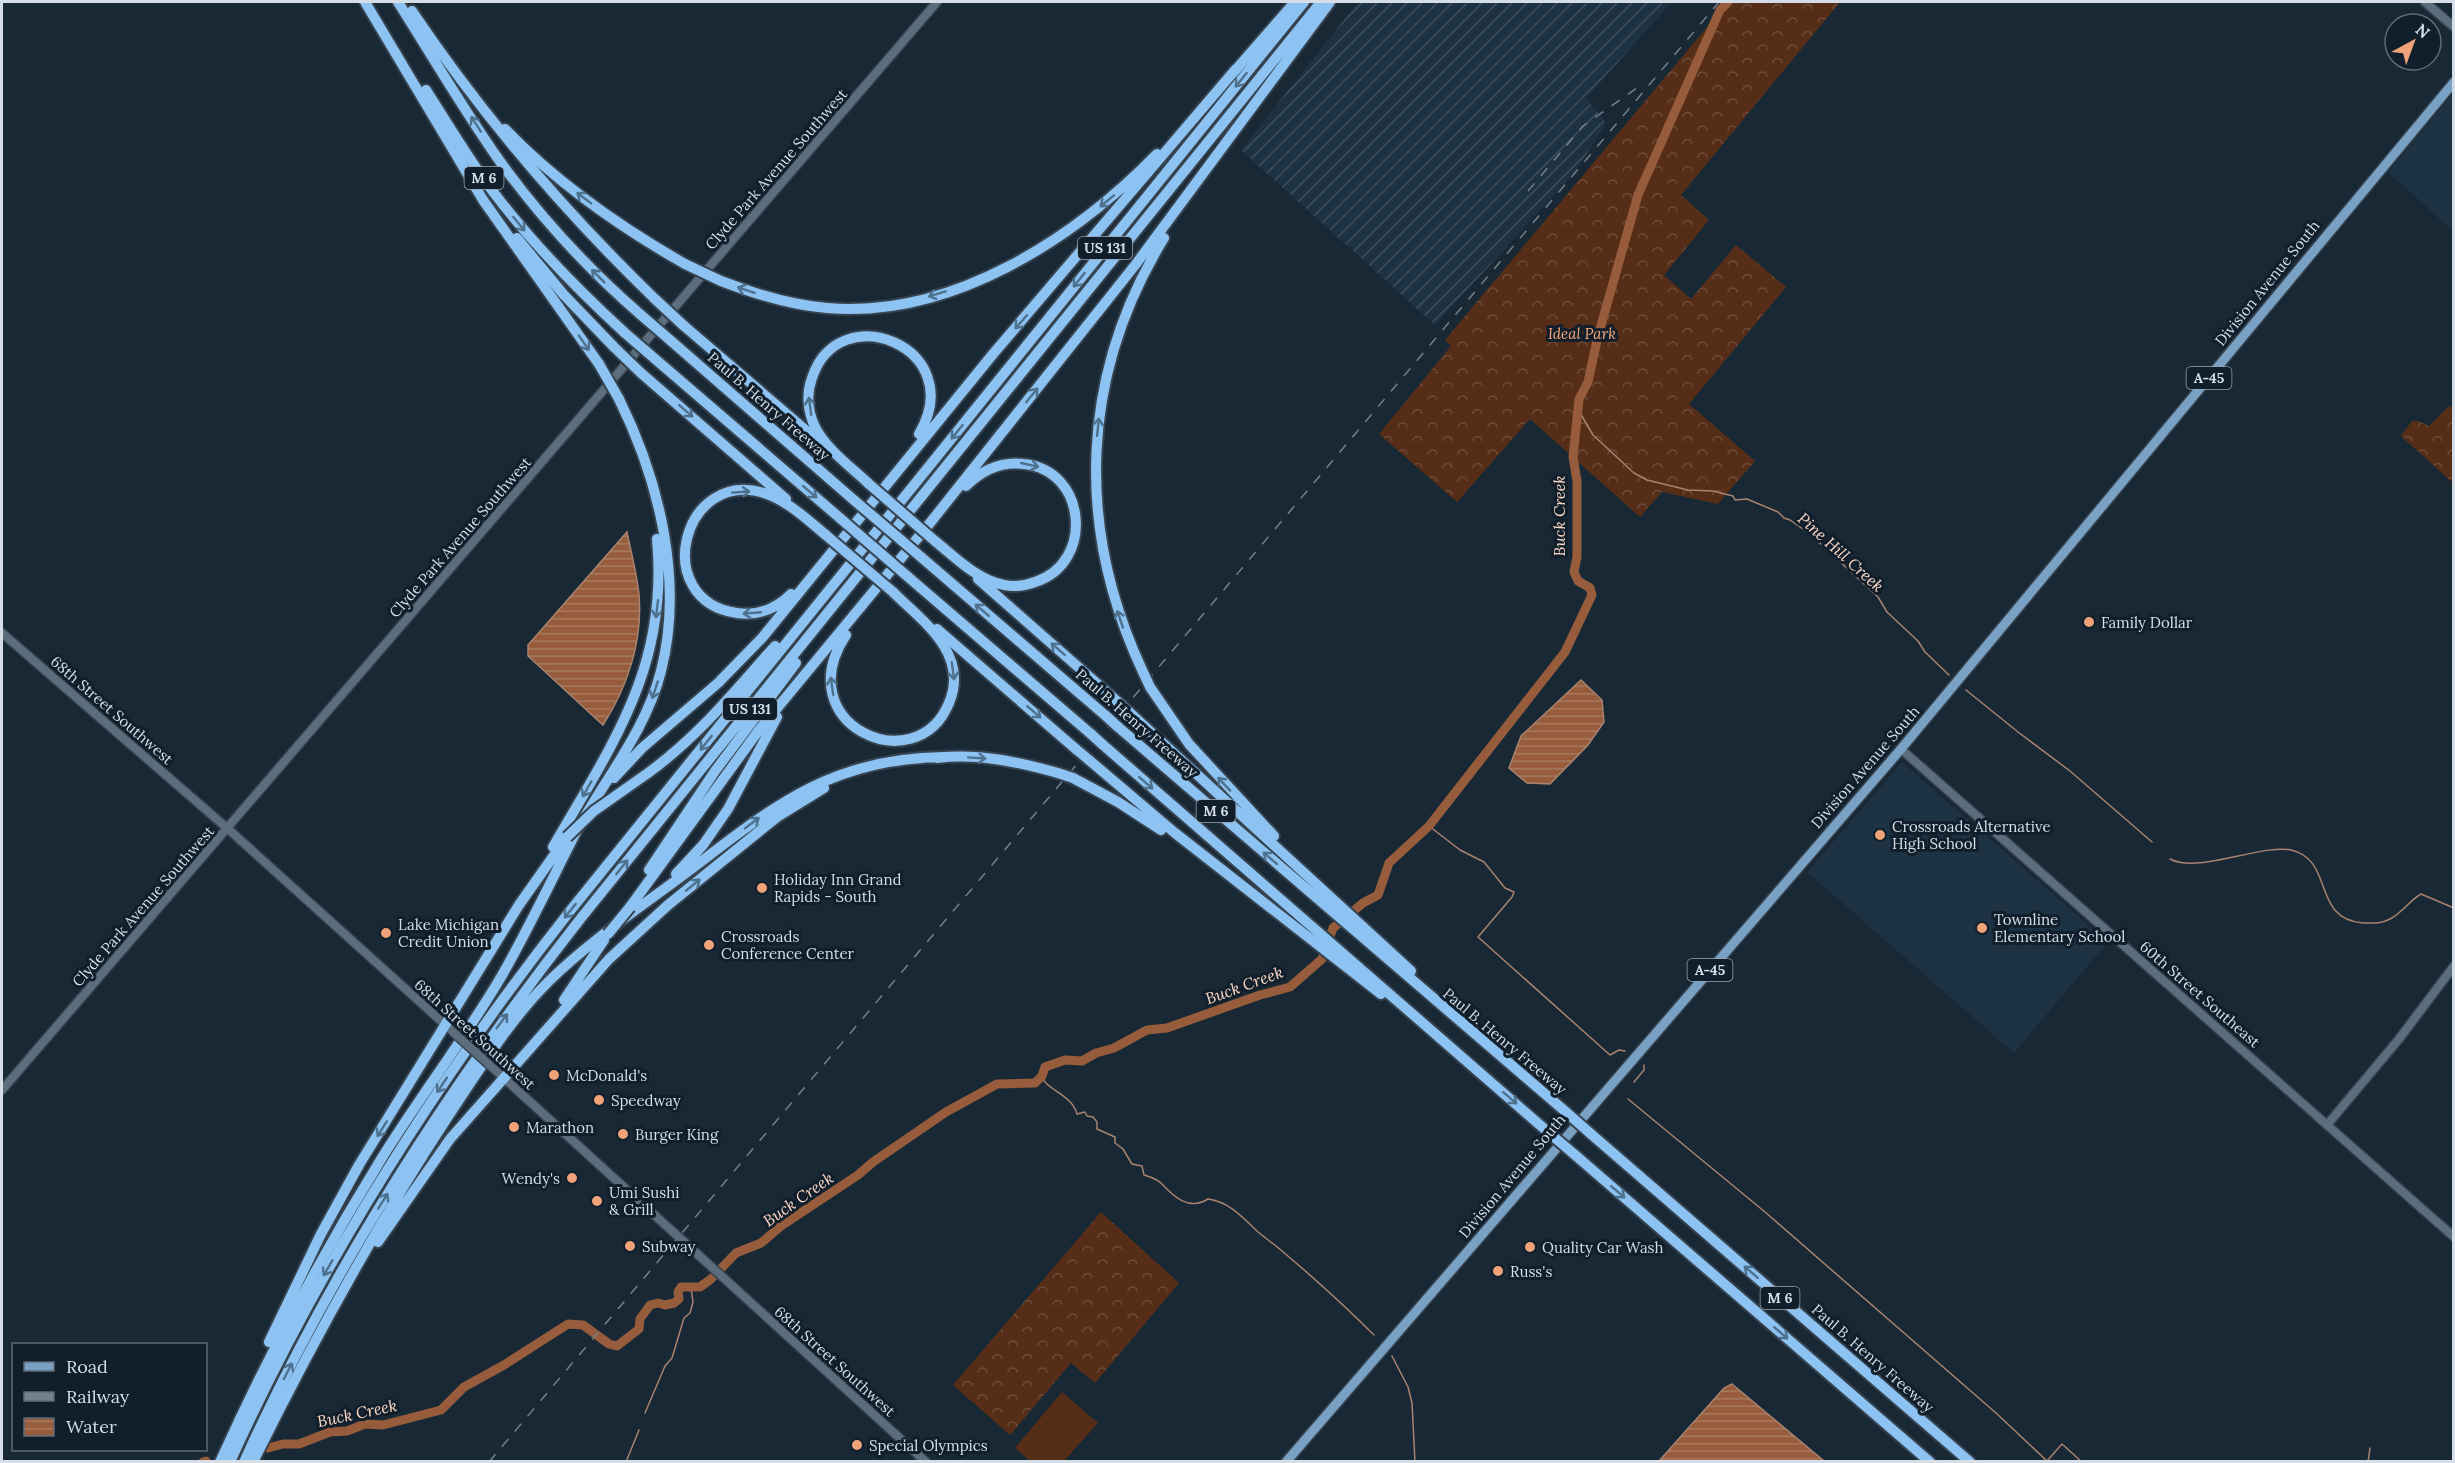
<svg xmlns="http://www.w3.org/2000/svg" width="2455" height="1463" font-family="Lora,serif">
  <defs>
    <pattern id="industrial-furrows" width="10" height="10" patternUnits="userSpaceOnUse" patternTransform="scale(1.5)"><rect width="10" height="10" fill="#1d3242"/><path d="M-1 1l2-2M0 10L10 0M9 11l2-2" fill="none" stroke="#3d4f5d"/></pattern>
    <pattern id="forest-crowns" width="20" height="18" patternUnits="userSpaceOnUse" patternTransform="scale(1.5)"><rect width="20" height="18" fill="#562e18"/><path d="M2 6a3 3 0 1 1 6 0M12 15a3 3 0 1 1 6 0" fill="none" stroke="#6d4c3a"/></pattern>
    <pattern id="water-rules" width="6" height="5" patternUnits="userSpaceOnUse" patternTransform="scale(1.5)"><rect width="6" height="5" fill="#965c3b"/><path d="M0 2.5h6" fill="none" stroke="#a87b61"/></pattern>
  </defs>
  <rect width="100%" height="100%" fill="#192835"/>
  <path fill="#1d3242" d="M2453,94V231L2388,172Z
    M1902,762L2108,942L2014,1053L1807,872Z"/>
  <path fill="url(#industrial-furrows)" d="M1358,2H1672L1586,98L1606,123L1576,171L1435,325L1241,150Z"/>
  <path fill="#562e18" d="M1062,1392L1098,1423L1064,1461H1030L1015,1448Z"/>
  <path fill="url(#forest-crowns)" d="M1728,2H1840L1681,195L1709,220L1664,275L1691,299L1736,245L1786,287L1689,404L1755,461L1718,504L1662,492L1640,517L1530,419L1457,502L1379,434L1451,346L1445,340Z
    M2453,406H2454L2453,483L2401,436L2412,421H2418L2429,426L2447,408Z
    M1101,1212L1179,1283L1095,1383L1071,1363L1010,1435L953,1385Z"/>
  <path fill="url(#water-rules)" stroke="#a9836f" stroke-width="1.5" d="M627,532C631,552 637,574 639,595C643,641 627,688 603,725L528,656V645Z
    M1581,680L1602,700L1604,722L1588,745L1550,784L1527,783L1509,768L1521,736Z
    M1732,1384L1824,1461H1659L1724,1388Z"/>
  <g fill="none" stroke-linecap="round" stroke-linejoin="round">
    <path stroke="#a9836f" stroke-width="1.5" d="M1579,411L1593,435L1634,473L1647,480L1688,490L1713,491L1733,496L1735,500L1747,499L1778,512L1784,518L1790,520L1810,534L1878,597L1887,612L1918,641L1925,652L1949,675
      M1966,690L2018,732L2070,771L2152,842
      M1429,826L1460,850L1484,862L1505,888L1514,892L1512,897L1478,937L1610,1055L1619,1050L1625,1051
      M2170,859C2197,874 2261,844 2291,850C2335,860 2311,919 2363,923C2372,923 2381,924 2390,919C2402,913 2409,901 2421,894L2454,908
      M1042,1076C1045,1090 1071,1093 1077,1114L1085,1112L1087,1116L1093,1117L1097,1122V1129L1115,1137V1143L1123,1149L1132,1164L1142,1166L1144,1175C1150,1177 1158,1179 1162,1184C1174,1197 1189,1211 1208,1199C1230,1202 1243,1218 1257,1231C1265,1238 1274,1244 1282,1251C1314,1278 1345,1306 1374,1335
      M1634,1082L1644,1070V1065
      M1628,1099L1765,1212L1996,1413L2047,1461L2062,1444L2082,1462
      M1392,1356L1408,1387L1412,1403L1415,1462
      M645,1413L665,1366L672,1358L684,1318L690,1313L693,1302L691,1288
      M626,1462L639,1430
      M2368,1462L2370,1448"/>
    <path stroke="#965c3b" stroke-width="9" d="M268,1448L283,1444H299L330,1432L347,1431L365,1424L383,1425L441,1410L464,1387L504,1365L568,1324L583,1325L609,1344L617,1346L639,1329L640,1319L650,1305L658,1303L665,1305L674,1303L679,1299L678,1292L681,1287H700L711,1279L736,1253L761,1243L781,1226L858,1175L873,1162L946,1112L997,1084L1035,1083L1042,1076L1045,1067L1065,1060L1082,1061L1096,1053L1114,1048L1147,1030L1167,1028L1260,995L1290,987L1322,959L1333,928L1363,903L1378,895L1389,863L1429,826L1565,652L1592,595L1590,588L1578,581L1574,572L1577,557V481L1573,457L1579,399L1588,382L1598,336L1638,195L1720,10L1728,2
      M203,1462L206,1461"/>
    <defs>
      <path id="secondary" d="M2425,2L2454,27
        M2,633L227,828L450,1029
        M1901,749L2454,1237
        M494,1069L926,1462
        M2,1090L937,2
        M2327,1125L2399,1039L2454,966"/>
      <path id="primary" d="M1286,1462L1901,749L2454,82"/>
      <path id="highway" d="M365,2L483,200L599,364
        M398,2C431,54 463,109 499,160C540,217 588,269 641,315
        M412,11C484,118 562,209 655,299
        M1233,73L1295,2
        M426,90C448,124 469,160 494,193C533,244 578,290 625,333
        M505,129C557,183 620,227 685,264
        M517,238L564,295L614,347
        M721,281C755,294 790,305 827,308C951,319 1074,239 1157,154
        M683,325L823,445
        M670,340L855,501
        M654,358L841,519
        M641,373L786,499
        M869,484C851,467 827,450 815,427C808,412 806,394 812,378C839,295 970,348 919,434
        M935,541C955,557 977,580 1004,585C1015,587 1025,586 1035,582C1095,563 1087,470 1024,464C1001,461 982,470 966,486
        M921,557L1106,716
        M907,576L1091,734
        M978,579L1118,702
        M791,594C776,609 758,616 737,613C649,601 682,465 767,494C789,502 809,521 827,536
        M937,629L1077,750
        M846,635C787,724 916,783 949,703C957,684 955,664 944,646C931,625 910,609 893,592
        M1143,672C1075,527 1080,375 1164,238
        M1150,687L1189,744L1274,836
        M1129,712L1411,971
        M1117,726L1566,1112
        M1102,744L1548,1132
        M937,758C978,753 1019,762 1058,773
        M1089,760L1175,833L1381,994
        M648,773C699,736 733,693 775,646
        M614,778L642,748L718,683L762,638L993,354L1236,69
        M1073,778L1118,802L1161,830
        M553,847C613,743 669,666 657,539
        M649,870L715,771L796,663
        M676,874L703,845L728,809L777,717
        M630,907L759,730L930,523L1136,264L1330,2
        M564,1000L604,940
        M1591,1134L1970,1462
        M1574,1154L1930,1462
        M378,1242L450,1139L609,959L668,905L777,817L824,788
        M269,1342L321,1234L359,1165L519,905L567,837
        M220,1462C267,1358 320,1258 380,1161C418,1099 464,1040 501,977C528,930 551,881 575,834C604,780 646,731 661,671C684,581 659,480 619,399
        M230,1462C320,1264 436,1081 570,911L1304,2
        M244,1462C333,1266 449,1086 581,918L1321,2
        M253,1462C312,1343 376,1226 449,1115C479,1070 509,1021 548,982C592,939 645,904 694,867C777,803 835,758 944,757"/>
    </defs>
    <use href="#secondary" stroke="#36424d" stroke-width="11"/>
    <use href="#primary" stroke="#36424d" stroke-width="12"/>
    <use href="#highway" stroke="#36424d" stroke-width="14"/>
    <use href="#secondary" stroke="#5c6e7d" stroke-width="8"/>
    <use href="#primary" stroke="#79a1c3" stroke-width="9"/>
    <use href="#highway" stroke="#8cc3f2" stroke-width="10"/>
    <path stroke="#74808b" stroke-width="1.5" stroke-dasharray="10 10" stroke-linecap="butt" d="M1528,191L1583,126L1644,83
      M489,1462L1719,2"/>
    <defs>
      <path id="secondary-bridge" d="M452,1031L494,1069"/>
      <path id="highway-bridge" d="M685,264L721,281
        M655,299L683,325
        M641,315L670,340
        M625,333L654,358
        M614,347L641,373
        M599,364L619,399
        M869,484L935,541
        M855,501L921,557
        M841,519L907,576
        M827,536L893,592
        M1143,672L1150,687
        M1118,702L1129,712
        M1106,716L1117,726
        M1091,734L1102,744
        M1077,750L1089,760
        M1058,773L1073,778
        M567,837L594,811L648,773
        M608,934L630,907
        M1566,1112L1591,1134
        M1548,1132L1574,1154"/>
    </defs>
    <use href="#secondary-bridge" stroke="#36424d" stroke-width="11" stroke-linecap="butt"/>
    <use href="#highway-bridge" stroke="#36424d" stroke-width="14" stroke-linecap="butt"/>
    <use href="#secondary-bridge" stroke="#5c6e7d" stroke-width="8"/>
    <use href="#highway-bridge" stroke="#8cc3f2" stroke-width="10"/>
  </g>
  <defs><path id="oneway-shaft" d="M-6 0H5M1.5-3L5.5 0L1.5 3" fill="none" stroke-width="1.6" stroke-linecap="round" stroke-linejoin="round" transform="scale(1.5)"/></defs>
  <g stroke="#4e718e">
    <use href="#oneway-shaft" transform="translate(1241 80) rotate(129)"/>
    <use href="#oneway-shaft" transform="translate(476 124) rotate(-123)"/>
    <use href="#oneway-shaft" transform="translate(584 198) rotate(-143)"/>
    <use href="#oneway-shaft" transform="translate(1107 201) rotate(141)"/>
    <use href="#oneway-shaft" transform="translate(519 224) rotate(51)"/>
    <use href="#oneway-shaft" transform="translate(598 276) rotate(-135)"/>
    <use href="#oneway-shaft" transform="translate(1079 280) rotate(129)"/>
    <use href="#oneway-shaft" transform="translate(746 290) rotate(-161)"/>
    <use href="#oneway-shaft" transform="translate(937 294) rotate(163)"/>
    <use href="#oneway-shaft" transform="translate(1021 322) rotate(131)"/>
    <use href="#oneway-shaft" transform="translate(584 343) rotate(55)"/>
    <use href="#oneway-shaft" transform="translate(1032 395) rotate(-51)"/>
    <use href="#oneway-shaft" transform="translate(810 406) rotate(-98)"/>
    <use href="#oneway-shaft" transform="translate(686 411) rotate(41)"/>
    <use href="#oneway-shaft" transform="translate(1098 427) rotate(-84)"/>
    <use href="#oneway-shaft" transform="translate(957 432) rotate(129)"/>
    <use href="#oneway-shaft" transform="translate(1030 465) rotate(13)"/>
    <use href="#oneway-shaft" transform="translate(741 492) rotate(-4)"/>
    <use href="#oneway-shaft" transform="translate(810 492) rotate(41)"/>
    <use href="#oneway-shaft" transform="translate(657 609) rotate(97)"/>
    <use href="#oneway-shaft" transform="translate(982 610) rotate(-139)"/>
    <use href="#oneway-shaft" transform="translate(752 613) rotate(175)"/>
    <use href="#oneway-shaft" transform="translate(1120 619) rotate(-109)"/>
    <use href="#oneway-shaft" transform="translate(1058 649) rotate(-139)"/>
    <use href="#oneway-shaft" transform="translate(953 671) rotate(82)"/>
    <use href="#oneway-shaft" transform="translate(832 686) rotate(-98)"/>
    <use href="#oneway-shaft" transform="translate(655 690) rotate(108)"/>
    <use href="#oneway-shaft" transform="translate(1034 712) rotate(41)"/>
    <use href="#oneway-shaft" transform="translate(706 743) rotate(129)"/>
    <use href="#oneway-shaft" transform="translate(977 758) rotate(4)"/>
    <use href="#oneway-shaft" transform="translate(1146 783) rotate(41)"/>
    <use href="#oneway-shaft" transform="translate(1224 784) rotate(-133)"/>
    <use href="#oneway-shaft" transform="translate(587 789) rotate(120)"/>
    <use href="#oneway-shaft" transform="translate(752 823) rotate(-37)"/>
    <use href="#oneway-shaft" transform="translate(1270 858) rotate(-139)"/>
    <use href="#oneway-shaft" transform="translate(622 867) rotate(-51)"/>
    <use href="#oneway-shaft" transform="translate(693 885) rotate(-39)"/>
    <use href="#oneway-shaft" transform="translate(570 911) rotate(129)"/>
    <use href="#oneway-shaft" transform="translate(502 1021) rotate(-53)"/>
    <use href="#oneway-shaft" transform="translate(442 1085) rotate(124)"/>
    <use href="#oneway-shaft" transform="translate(1510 1098) rotate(41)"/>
    <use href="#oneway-shaft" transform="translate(382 1129) rotate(122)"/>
    <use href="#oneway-shaft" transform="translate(1618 1192) rotate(41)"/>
    <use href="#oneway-shaft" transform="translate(383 1201) rotate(-58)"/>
    <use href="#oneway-shaft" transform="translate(328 1268) rotate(120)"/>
    <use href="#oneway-shaft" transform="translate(1751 1272) rotate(-139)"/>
    <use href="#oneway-shaft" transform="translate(1781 1333) rotate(41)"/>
    <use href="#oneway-shaft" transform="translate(288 1371) rotate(-63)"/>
  </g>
  <g fill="#f0a278" stroke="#101f2b" stroke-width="2">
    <circle cx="2089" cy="622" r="6"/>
    <circle cx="1880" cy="835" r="6"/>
    <circle cx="762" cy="888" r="6"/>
    <circle cx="1982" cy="928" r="6"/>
    <circle cx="386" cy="933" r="6"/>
    <circle cx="709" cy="945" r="6"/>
    <circle cx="554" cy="1075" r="6"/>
    <circle cx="599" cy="1100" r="6"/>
    <circle cx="514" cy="1127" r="6"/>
    <circle cx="623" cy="1134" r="6"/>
    <circle cx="572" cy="1178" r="6"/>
    <circle cx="597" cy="1201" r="6"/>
    <circle cx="630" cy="1246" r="6"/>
    <circle cx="1530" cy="1247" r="6"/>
    <circle cx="1498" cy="1271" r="6"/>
    <circle cx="857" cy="1445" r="6"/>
  </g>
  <g text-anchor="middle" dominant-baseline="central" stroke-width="6" stroke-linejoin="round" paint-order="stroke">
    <g fill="#101f2b" stroke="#9aa5af" stroke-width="1.5">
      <rect x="464.5" y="167" width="39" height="22" rx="4.5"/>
      <rect x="1078" y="237" width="54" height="22" rx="4.5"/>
      <rect x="2186.5" y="367" width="45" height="22" rx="4.5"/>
      <rect x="723" y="698" width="54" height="22" rx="4.5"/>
      <rect x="1196.5" y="800" width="39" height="22" rx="4.5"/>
      <rect x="1687.5" y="959" width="45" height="22" rx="4.5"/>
      <rect x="1760.5" y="1287" width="39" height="22" rx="4.5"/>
    </g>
    <g font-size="14" font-weight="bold" fill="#d5dee7">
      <text x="484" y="178">M 6</text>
      <text x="1105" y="248">US 131</text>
      <text x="2209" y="378">A-45</text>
      <text x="750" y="709">US 131</text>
      <text x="1216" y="811">M 6</text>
      <text x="1710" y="970">A-45</text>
      <text x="1780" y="1298">M 6</text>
    </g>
    <g font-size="15" fill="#d5dee7" stroke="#101f2b">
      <text transform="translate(776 169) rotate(-49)">Clyde Park Avenue Southwest</text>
      <text transform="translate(2267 283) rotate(-51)">Division Avenue South</text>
      <text transform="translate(769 406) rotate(41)">Paul B. Henry Freeway</text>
      <text transform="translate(460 537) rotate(-49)">Clyde Park Avenue Southwest</text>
      <text transform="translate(112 710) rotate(41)">68th Street Southwest</text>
      <text transform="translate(1137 723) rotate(41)">Paul B. Henry Freeway</text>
      <text transform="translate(1865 767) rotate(-49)">Division Avenue South</text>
      <text transform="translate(143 906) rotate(-49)">Clyde Park Avenue Southwest</text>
      <text transform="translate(2200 994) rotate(41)">60th Street Southeast</text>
      <text transform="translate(475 1034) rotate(42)">68th Street Southwest</text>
      <text transform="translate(1505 1041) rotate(40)">Paul B. Henry Freeway</text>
      <text transform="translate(1512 1176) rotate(-50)">Division Avenue South</text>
      <text transform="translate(1873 1358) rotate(41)">Paul B. Henry Freeway</text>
      <text transform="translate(835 1361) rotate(42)">68th Street Southwest</text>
    </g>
    <g font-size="15" font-style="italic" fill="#fda778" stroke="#101f2b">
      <text x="1582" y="333">Ideal Park</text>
    </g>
    <g font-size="15" fill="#d5dee7" stroke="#101f2b" text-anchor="start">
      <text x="2101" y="622">Family Dollar</text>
      <text x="1892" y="826">Crossroads Alternative<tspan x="1892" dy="17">High School</tspan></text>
      <text x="774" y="879">Holiday Inn Grand<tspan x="774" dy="17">Rapids - South</tspan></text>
      <text x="1994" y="919">Townline<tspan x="1994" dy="17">Elementary School</tspan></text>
      <text x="398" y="924">Lake Michigan<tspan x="398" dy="17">Credit Union</tspan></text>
      <text x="721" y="936">Crossroads<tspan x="721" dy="17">Conference Center</tspan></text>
      <text x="566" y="1075">McDonald's</text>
      <text x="611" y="1100">Speedway</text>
      <text x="526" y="1127">Marathon</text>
      <text x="635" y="1134">Burger King</text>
      <text x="560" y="1178" text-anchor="end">Wendy's</text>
      <text x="609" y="1192">Umi Sushi<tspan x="609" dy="17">&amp; Grill</tspan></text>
      <text x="642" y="1246">Subway</text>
      <text x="1542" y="1247">Quality Car Wash</text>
      <text x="1510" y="1271">Russ's</text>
      <text x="869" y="1445">Special Olympics</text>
    </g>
    <g font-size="16" font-style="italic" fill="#fbd7c4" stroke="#101f2b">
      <text transform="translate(1559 516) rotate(-90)">Buck Creek</text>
      <text transform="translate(1841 552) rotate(42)">Pine Hill Creek</text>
      <text transform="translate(1244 985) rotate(-20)">Buck Creek</text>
      <text transform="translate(798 1199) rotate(-35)">Buck Creek</text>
      <text transform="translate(357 1413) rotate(-12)">Buck Creek</text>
    </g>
  </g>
  <rect width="2455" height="1463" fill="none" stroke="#d5dee7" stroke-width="6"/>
  <rect x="12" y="1343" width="195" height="108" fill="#101f2b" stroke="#5f6b76" stroke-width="1.5"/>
  <rect x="24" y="1362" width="30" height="9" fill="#79a1c3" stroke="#5f6b76" stroke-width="1.5"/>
  <text x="66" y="1373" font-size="18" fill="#d5dee7">Road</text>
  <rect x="24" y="1392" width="30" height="9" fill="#74808b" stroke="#5f6b76" stroke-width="1.5"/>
  <text x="66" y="1403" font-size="18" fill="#d5dee7">Railway</text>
  <rect x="24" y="1418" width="30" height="18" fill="url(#water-rules)" stroke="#5f6b76" stroke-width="1.5"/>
  <text x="66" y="1433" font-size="18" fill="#d5dee7">Water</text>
  <g transform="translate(2413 42) rotate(41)"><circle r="28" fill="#101f2b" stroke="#5f6b76" stroke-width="1.5"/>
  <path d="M0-4.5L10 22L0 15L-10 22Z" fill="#f0a278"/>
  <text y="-9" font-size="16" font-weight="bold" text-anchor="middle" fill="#d5dee7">N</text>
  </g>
</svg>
